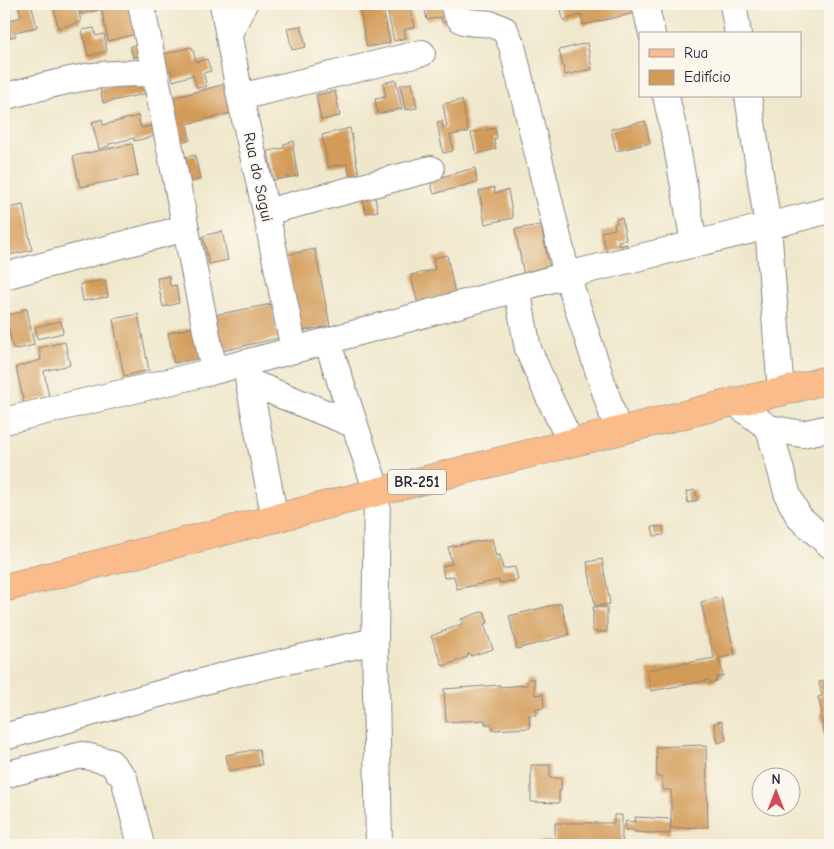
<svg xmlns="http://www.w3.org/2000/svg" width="834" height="849" font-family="'Comic Neue',sans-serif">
  <rect width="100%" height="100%" fill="#fbf7ec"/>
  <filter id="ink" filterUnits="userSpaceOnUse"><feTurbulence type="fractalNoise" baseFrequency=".02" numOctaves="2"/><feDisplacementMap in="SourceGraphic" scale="10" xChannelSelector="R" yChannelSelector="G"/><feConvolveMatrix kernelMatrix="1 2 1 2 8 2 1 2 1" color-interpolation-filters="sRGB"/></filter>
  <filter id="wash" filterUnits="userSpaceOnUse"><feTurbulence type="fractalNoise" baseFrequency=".0096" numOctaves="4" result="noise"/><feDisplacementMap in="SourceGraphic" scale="20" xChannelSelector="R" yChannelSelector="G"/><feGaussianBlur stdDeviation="1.12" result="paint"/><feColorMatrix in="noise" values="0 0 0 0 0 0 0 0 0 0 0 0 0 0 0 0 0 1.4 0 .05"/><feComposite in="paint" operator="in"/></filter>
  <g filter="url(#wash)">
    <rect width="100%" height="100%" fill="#efe7cb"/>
    <g id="blocks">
      <path fill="#d39b58" d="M18,4H31L37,27L14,32L16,36L4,39V13L9,11L11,20L21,17Z
        M53,4H77L81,22L58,28Z
        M79,4H98L99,10L81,14Z
        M100,4H129L136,34L108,41Z
        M355,4H364L363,5L382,4L390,43L367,47L360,12H362L361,5L356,6Z
        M386,4H409L415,27L404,30L406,38L394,41Z
        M424,4H443L446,22L442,23L441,17L427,20Z
        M560,4H632L634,13L583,25L581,15L563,20Z
        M301,26L306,47L292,50L287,28Z
        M94,28L96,36L104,34L107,51L88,56L82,30Z
        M587,43L592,69L565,75L559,50Z
        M138,44L141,55L133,58L130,46Z
        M192,47L196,62L207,59L211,71L203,73L207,86L197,88L193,75L173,81L170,69L168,70L164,54Z
        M141,79L148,93L103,103L100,88Z
        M396,80L402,109L378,114L375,99L386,97L383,83Z
        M229,83L235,112L187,124L190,140L181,142L172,98Z
        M412,83L417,108L405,110L400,85Z
        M335,91L340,116L321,120L316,95Z
        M462,100L468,132L450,135L453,151L443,153L437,122L442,121L443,128L447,127L443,104Z
        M138,116L141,128L154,125L156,136L134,141V138L109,144V146L99,149L92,122L102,119L103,125Z
        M645,121L650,143L616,151L611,129Z
        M350,128L359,175L350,177L347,164L328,167L322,135Z
        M495,128L497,138L494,139L496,149L476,154L471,133Z
        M294,141V146L293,147L298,176L273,180L268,151L284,148V144Z
        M132,144L138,176L80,187L73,156Z
        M195,155L200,179L189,182L184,157Z
        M475,168L477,182L434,194L430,180Z
        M494,187L495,193L508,190L513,218L485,224L479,191Z
        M374,194L378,211L366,213L362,197Z
        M23,205L32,250L9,255L4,228V209Z
        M622,218L626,240L618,241L619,246L627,244V247L607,253L601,232L615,229L614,224L617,223L616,219Z
        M541,225L550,271L524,276L515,229Z
        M222,231L228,260L209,264L203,236Z
        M315,249L330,326L301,331L286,255Z
        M447,255L455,294L441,297V296L419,302L417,301L411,275L435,270L433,258Z
        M169,276L170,286L176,285L179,303L163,307L157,278Z
        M105,280L108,297L83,301L80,284Z
        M272,304L278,338L222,351L214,315Z
        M27,309L34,345L17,349V348L13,349L6,315L22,312L21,310Z
        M138,314L149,370L124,376L113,319Z
        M61,321L63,333L37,339L35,327Z
        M194,327L201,358L174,363L168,333Z
        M65,342L70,365L44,371L49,397L24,403L16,367L41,360L39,348Z
        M695,490L698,500L688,503L686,492Z
        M663,526L664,535L654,536L652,527Z
        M492,539L496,556L500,555L503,569L515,567L518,580L499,583V580L457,589L454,576L444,578L442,566L452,564L448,547Z
        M602,559L610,604L595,606L587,562Z
        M721,597L735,655L719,658L723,676L716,677L717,681L710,683L709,680L651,691L647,670L714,658L701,602Z
        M561,603L569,635L517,649L509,616Z
        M593,607H607V632H593Z
        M484,611L488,623L484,624L493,649L471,656L470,654L467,655L468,657L443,666L431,636L462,624L461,619Z
        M527,679H534L535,695L543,694L544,708L536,709V715H529L530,728L492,730V724H485V720L446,722L444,689L500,685V687L527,685Z
        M830,679V764H829L825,744H827L820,714L822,713V712L818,697L822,696L819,682Z
        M722,721L726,740L718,743L714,723Z
        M701,745V746H706L708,827L671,828V790H663L662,777H657L656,747Z
        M259,749L262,765L229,771L226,755Z
        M531,765H550V778H561V791H559V803L531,802Z
        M614,815H622V840H623V845H539V841H555V823H614Z
        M635,817L671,819L670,834L634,832V830H625L626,821L635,822Z
        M510,843V845H496V844Z"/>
    </g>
  </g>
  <g filter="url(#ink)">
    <use href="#blocks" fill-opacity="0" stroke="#888483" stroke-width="1"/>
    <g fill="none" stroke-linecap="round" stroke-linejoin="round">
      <defs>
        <path id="minor" d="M141,4L155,73L214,371
          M223,4L240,97L266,212L294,350
          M453,4C459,29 470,20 490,24C495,25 500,28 505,30L512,46L567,275L618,431
          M645,4L652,34
          M733,4L738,34
          M229,33L244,4
          M666,96L675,136L694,243
          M748,96L768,226L781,392
          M4,97C33,89 63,80 94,76C114,73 135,73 155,73
          M240,97L422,53
          M266,212L431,169
          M4,276L186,228
          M517,289L528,349L548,395L571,443
          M327,341L377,492L375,641L379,845
          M245,363L275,519
          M249,382L355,425
          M734,402L769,428L802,434L830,428
          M4,421L214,371L294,350L567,275L768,226L830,210
          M769,428L788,496L799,517L830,545
          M4,737L230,674L375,641
          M4,775L82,755L110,762L124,778L141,845"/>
        <path id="major" d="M4,588L377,492L734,402L781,392L830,379"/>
      </defs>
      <use href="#minor" stroke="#888483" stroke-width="28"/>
      <use href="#major" stroke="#888483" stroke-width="29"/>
      <use href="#minor" stroke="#fff" stroke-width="26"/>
      <use href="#major" stroke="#f9bc8a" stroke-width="28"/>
    </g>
  </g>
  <g text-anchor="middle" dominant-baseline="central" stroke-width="4" stroke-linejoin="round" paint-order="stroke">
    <rect fill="#fbf7ec" stroke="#636270" stroke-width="1" x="388" y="469.5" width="58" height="25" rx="4"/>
    <g font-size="15" font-weight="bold" fill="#22223b">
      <text x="417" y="482">BR-251</text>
    </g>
    <g font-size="16" fill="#22223b" stroke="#fbf7ec">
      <text transform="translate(258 177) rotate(78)">Rua do Sagui</text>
    </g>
  </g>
  <rect width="834" height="849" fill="none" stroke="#fbf7ec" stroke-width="20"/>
  <rect x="639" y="32" width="162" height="65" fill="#fbf7ec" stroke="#a4a2a5"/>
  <rect x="649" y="49" width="25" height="8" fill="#f9bc8a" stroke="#a4a2a5"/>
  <text x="684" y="58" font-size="15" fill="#22223b">Rua</text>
  <rect x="649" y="70" width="25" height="15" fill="#d39b58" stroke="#a4a2a5"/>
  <text x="684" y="82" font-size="15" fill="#22223b">Edifício</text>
  <g transform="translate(776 792)"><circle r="24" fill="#fbf7ec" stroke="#a4a2a5"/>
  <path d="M0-4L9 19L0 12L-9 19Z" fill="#d1495b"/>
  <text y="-8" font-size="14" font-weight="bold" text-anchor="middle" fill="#22223b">N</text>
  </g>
</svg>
